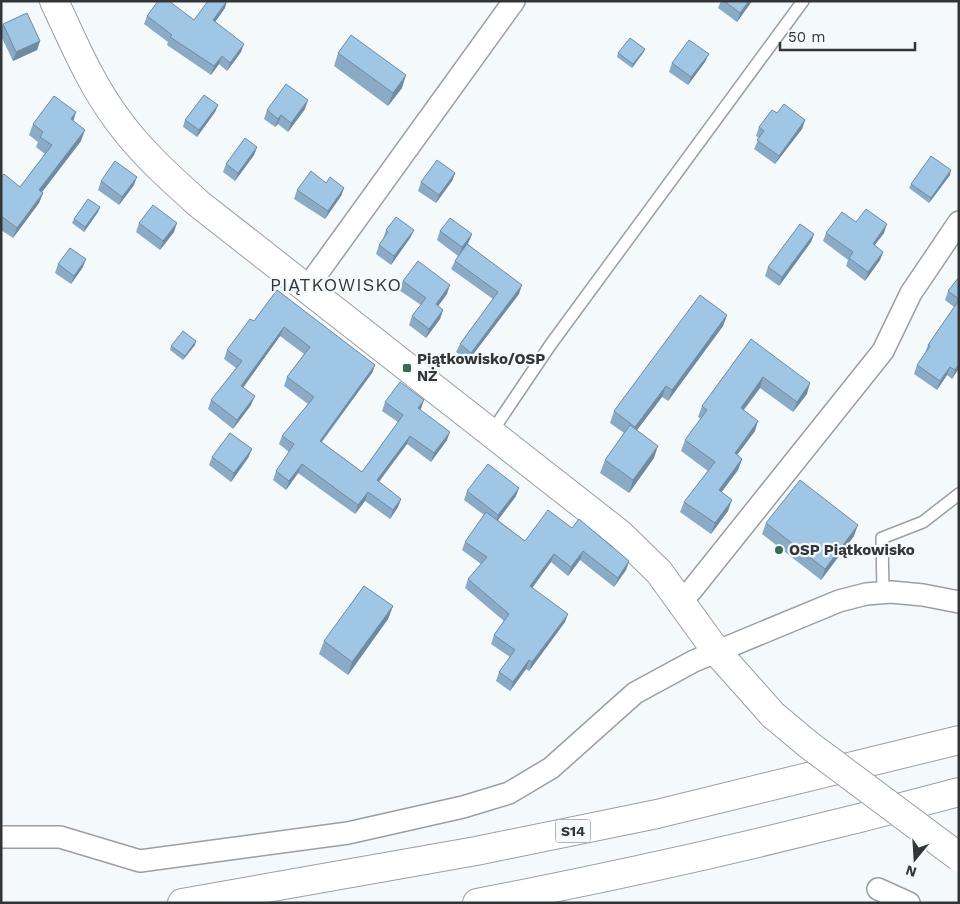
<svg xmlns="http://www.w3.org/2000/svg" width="960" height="904" font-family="'Work Sans',sans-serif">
  <rect width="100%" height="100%" fill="#f4f9fc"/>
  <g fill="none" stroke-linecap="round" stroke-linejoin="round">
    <defs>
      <path id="service" d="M491,433L551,344L803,1
        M883,593L882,538L923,522L959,494"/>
      <path id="minor" d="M306,289L514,1
        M691,591L883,351L911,293L959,222
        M1,837H60L140,861L348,833L463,807L509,793L551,768L635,693L694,661L764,632L839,601L866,594L891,592L923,595L959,602
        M878,889L909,903"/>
      <path id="tertiary" d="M54,1C73,41 90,83 117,119C140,151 169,177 199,204L620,534L659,572L717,652L773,715"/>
      <path id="motorway" d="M182,903L476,851L657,814L959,740
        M477,903C639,872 800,835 959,792"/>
    </defs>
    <use href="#service" stroke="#9b9fa2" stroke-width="14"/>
    <use href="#minor" stroke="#9b9fa2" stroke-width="24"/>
    <use href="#tertiary" stroke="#9b9fa2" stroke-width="30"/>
    <use href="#motorway" stroke="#9b9fa2" stroke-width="30"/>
    <use href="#service" stroke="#fff" stroke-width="11"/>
    <use href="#minor" stroke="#fff" stroke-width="21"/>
    <use href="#tertiary" stroke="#fff" stroke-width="28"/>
    <use href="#motorway" stroke="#fff" stroke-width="28"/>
    <defs>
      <path id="tertiary-bridge" d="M773,715L809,745L959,857"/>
    </defs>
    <use href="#tertiary-bridge" stroke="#9b9fa2" stroke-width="30" stroke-linecap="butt"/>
    <use href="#tertiary-bridge" stroke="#fff" stroke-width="28"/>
  </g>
  <path fill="#8aaac6" d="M721,1H752L737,22L718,8Z
    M225,8L215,22L241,52L227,71L219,64L211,75L167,45L168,42L144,24L147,16L194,20Z
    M3,24L40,41L37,50L13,61L1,36V30Z
    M645,49L643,53L632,68L617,57L618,53Z
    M338,53L402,88L388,106L334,66Z
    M705,62L688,85L669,72L672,63Z
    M218,105L215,112L197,137L183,127L185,120Z
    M305,109L288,132L278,124L275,127L264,119L267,110Z
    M76,112L73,121L81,141L42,192L43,193L39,203L13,238L1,230V178L20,187L45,154L36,147L38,142L29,135L33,124Z
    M777,113L805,120L802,129L775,164L754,149L759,138L756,136L759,127Z
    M257,147L254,155L235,181L223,172L226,164Z
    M455,173L452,181L436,203L418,191L421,182Z
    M950,175L929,203L909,188L911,184Z
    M101,181L134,185L119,205L98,190Z
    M326,183L344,188L341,196L325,219L294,199L297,190Z
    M100,207L98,212L84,232L72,223L74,219Z
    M856,222L884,233L875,245L883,252L880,260L865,281L846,266L848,260L823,241L826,233Z
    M139,223L174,232L160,250L136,232Z
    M386,230H414L410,238L391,265L376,254L379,245L383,239Z
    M440,231L472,234L468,244L519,294L468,361L456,352L460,344L493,299L451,269L455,261L458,256L437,240Z
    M814,234L811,242L779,286L765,276L768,267Z
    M58,264L83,267L71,284L55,273Z
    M959,277V368L952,379L947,375L937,390L914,374L917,365L925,353L928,345L954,307L945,300L948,291Z
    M403,281L447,294L438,306L443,310L440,319L426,338L409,325L412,316L421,305L399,290Z
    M277,290L375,365L372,373L322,442L362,472L398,422L382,411L385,402L420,410L447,440L431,462L407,444L379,482L401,499L398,507L390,519L365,501L355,514L298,473L286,490L273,480L276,471L289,452L279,444L282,436L308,404L284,386L287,377L304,354L280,336L243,387L251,405L233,429L208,409L211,400L236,368L224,359L227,350L254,321Z
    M727,315L723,326L668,401L662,397L637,430L654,458L629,493L600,473L605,460L624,433L610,423L614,411Z
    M751,339L807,394L793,412L760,388L744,410L755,431L737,455L742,459L738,470L721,492L728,511L711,534L680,512L684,502L708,471L681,451L685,440L701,419L698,417L702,406Z
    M195,345L183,360L170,350L171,346Z
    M252,449L248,458L231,482L209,465L212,457Z
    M467,491L516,496L498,520L525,541L572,528L629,561L626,570L614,587L580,560L568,576L551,562L532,588L565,622L529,671L526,669L510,691L496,681L499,672L510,657L491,644L494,635L504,621L465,588L468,579L481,564L462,550L465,542L484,515L464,500Z
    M766,523L854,536L821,580L762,534Z
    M393,606L388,619L348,675L319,654L324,641Z"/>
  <path fill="#708ba1" d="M227,1L225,8L210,29L213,20Z
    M749,1H752L737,22L740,13Z
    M40,41L37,50L13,61L16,52Z
    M244,44L241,52L227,71L230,63Z
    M645,49L643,53L632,68L633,64Z
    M709,54L705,62L688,85L691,77Z
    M222,56L219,64L211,75L214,66Z
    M406,75L402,88L388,106L393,93Z
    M308,100L305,109L288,132L291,123Z
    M218,105L215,112L197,137L199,130Z
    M76,112L73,122L71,119Z
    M281,115L278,124L275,127L278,119Z
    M805,120L802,129L775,164L779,156Z
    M85,130L81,141L36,200L39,190Z
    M257,147L254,155L235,181L238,173Z
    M951,170L950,175L929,203L931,198Z
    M455,173L452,181L436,203L439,195Z
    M137,177L134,185L119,205L122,197Z
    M344,188L341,196L325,219L328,211Z
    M43,193L39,203L13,238L17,228Z
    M100,207L98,212L84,232L85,227Z
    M177,223L174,232L160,250L163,241Z
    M887,224L884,233L869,252L873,244Z
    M414,230L410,238L391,265L394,256Z
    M472,234L468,243L459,256L462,247Z
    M814,234L811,242L779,286L782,277Z
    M883,252L880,260L865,281L868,272Z
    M86,259L83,267L71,284L74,276Z
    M450,285L447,294L433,313L436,304Z
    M522,285L519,294L468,361L471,353Z
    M443,310L440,319L426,338L429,329Z
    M727,315L723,326L668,401L672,390Z
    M284,327L280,336L238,395L241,386Z
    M196,341L195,345L183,360L185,356Z
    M959,364V368L952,379L955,370Z
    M375,365L372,373L316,449L320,441Z
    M950,367L947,375L937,390L940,381Z
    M763,377L760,388L737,418L741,408Z
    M810,383L807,394L793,412L797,402Z
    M666,386L662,397L631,438L635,427Z
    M255,396L251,405L233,429L237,420Z
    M424,400L421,409L415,417L418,408Z
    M758,421L755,431L731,463L735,453Z
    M450,432L447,440L431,462L434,453Z
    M410,436L407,444L373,489L377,480Z
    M658,446L654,458L629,493L633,480Z
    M252,449L248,458L231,482L234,473Z
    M742,459L738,470L715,501L719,490Z
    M302,464L298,473L286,490L289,481Z
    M519,488L516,496L495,524L498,515Z
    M368,492L365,501L355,514L358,505Z
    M401,499L398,507L390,519L393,510Z
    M732,500L728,511L711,534L715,523Z
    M858,525L854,536L821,580L825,569Z
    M583,551L580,560L568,576L571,567Z
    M554,554L551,562L527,595L530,586Z
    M629,561L626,570L614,587L618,578Z
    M393,606L388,619L348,675L352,662Z
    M568,614L565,622L529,671L532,662Z
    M529,660L526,669L510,691L513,682Z"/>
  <path fill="#a0c6e6" stroke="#708ba1" d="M158,1H169L194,20L208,1H227L213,20L244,44L230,63L222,56L214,66L170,37L172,35L147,16Z
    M724,1H749L740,13Z
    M27,13L40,41L16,52L3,24Z
    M351,35L406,75L393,93L338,53Z
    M630,38L645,49L633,64L618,53Z
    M689,40L709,54L691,77L672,63Z
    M286,84L308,100L291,123L281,115L278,119L267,110Z
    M204,95L218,105L199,130L185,120Z
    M54,96L76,112L71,119L85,130L39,190L43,193L17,228L1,216V178L4,174L20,187L52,145L40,137L43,132L33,124Z
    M784,104L805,120L779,156L757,140L764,131L759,127L772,110L777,113Z
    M245,138L257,147L238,173L226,164Z
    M931,156L951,170L931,198L911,184Z
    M437,160L455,173L439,195L421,182Z
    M115,161L137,177L122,197L101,181Z
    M311,171L326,183L330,177L344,188L328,211L297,190Z
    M88,199L100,207L85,227L74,219Z
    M153,205L177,223L163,241L139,223Z
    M866,209L887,224L873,244L883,252L868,272L849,258L853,252L826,233L842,212L856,222Z
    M396,217L414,230L394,256L379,245L388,232L386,230Z
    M450,218L472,234L462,247L440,231Z
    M800,224L814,234L782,277L768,267Z
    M467,244L522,285L471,353L460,344L498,292L455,261Z
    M70,248L86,259L74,276L58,264Z
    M418,261L450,285L436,304L443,310L429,329L412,316L426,298L403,281Z
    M959,277V299L948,291Z
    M277,290L375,365L320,441L362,472L403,415L385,402L400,382L424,400L418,408L450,432L434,453L410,436L377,480L401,499L393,510L368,492L358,505L302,464L289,481L276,471L294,444L282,436L314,397L287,377L310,347L284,327L241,386L255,396L237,420L211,400L242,361L227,350L250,319L254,321Z
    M700,295L727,315L672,390L666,386L635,427L614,411Z
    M959,300V364L955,370L950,367L940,381L917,365L930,346L928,345Z
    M183,331L196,341L185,356L171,346Z
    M751,339L810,383L797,402L763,377L741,408L758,421L735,453L742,459L719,490L732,500L715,523L684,502L715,462L685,440L707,410L702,406Z
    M630,425L658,446L633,480L605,460Z
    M230,433L252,449L234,473L212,457Z
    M488,464L519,488L498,515L467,491Z
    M800,480L858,525L825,569L766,523Z
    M548,510L572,528L579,519L629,561L618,578L583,551L571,567L554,554L530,586L568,614L532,662L529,660L513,682L499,672L515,650L494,635L509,614L468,579L487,557L465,542L486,512L525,541Z
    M364,586L393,606L352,662L324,641Z"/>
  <g fill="#346c54" stroke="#f4f9fc" stroke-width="2">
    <rect x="402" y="363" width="10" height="10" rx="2.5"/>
    <circle cx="779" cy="550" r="5"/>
  </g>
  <g text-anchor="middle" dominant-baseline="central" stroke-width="4.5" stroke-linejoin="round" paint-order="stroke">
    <rect fill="#f4f9fc" stroke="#6e7072" stroke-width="1" x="555.5" y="819.5" width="35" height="23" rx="4"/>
    <g font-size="14" font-weight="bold" fill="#343537">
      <text x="573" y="831">S14</text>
    </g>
    <g font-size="15" font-weight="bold" fill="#343537" stroke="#f4f9fc" text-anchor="start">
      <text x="417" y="359">Piątkowisko/OSP<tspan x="417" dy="17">NŻ</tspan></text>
      <text x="789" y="550">OSP Piątkowisko</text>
    </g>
    <g font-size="18" letter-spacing="1" fill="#343537" stroke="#f4f9fc">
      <text x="336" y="284">PIĄTKOWISKO</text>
    </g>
  </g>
  <rect width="960" height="904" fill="none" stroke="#343537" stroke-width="5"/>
  <g transform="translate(915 859) rotate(198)" stroke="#f4f9fc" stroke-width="4" paint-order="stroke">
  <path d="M0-4L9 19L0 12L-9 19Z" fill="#343537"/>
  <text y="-8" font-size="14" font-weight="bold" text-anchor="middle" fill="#343537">N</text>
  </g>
  <path d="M780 42v8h135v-8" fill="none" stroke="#343537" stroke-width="2.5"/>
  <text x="788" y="42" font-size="15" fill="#343537" stroke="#f4f9fc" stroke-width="4" paint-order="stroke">50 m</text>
</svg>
